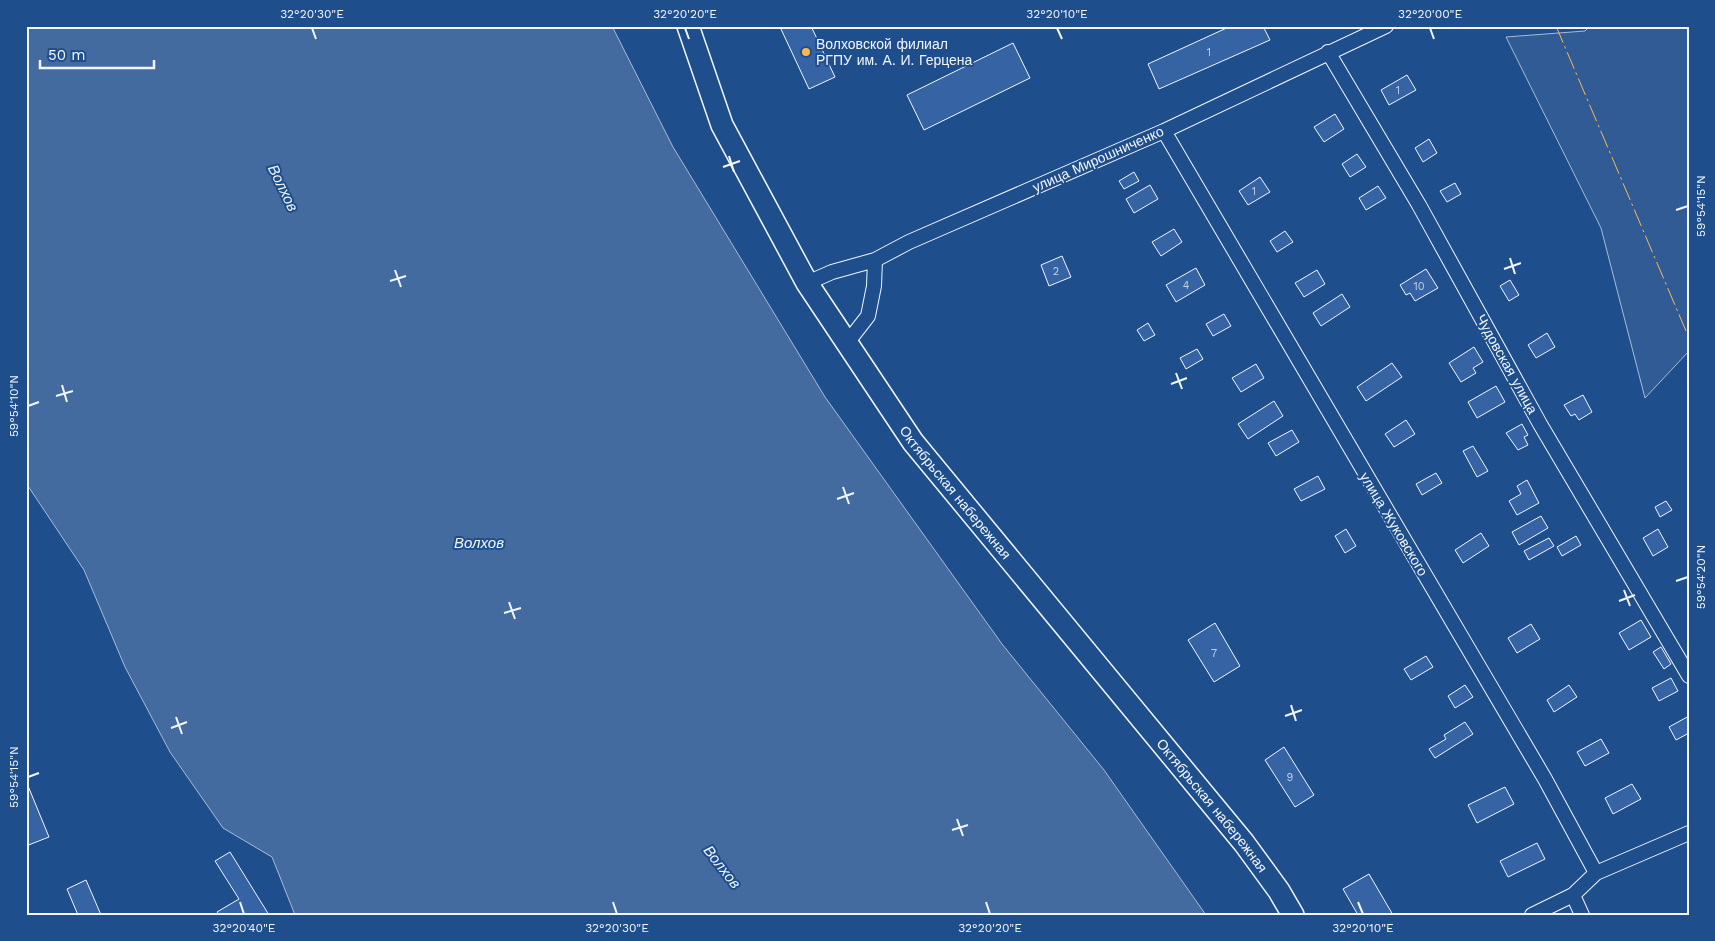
<svg xmlns="http://www.w3.org/2000/svg" width="1715" height="941" font-family="'Work Sans',sans-serif">
  <rect width="100%" height="100%" fill="#1f4e8c"/>
  <path fill="#305b95" stroke="#a8bbd7" d="M1590,26H1689V351L1645,398L1601,228L1506,37L1585,31Z"/>
  <path fill="#446ba0" stroke="#a8bbd7" d="M26,26H612L673,147L825,397L1002,644L1104,770L1206,915H295L272,857L223,828L170,752L125,667L84,570L26,483Z"/>
  <path fill="#3563a3" stroke="#f2f6ff" d="M783,26H811L835,77L809,89L780,27Z
    M1231,26H1263L1270,40L1159,89L1148,64Z
    M1013,43L1030,78L924,130L907,95Z
    M1407,75L1416,90L1389,105L1381,90Z
    M1335,114L1344,129L1324,142L1314,127Z
    M1429,139L1437,153L1423,162L1415,148Z
    M1357,154L1366,167L1350,177L1342,164Z
    M1134,172L1139,181L1124,189L1119,181Z
    M1260,177L1270,192L1248,205L1239,191Z
    M1455,183L1461,194L1447,202L1440,191Z
    M1150,185L1158,199L1134,213L1126,199Z
    M1378,186L1386,198L1366,210L1359,198Z
    M1174,229L1182,242L1161,256L1152,242Z
    M1285,231L1293,242L1277,252L1270,241Z
    M1062,256L1071,277L1049,286L1041,265Z
    M1196,268L1205,285L1176,302L1166,285Z
    M1426,269L1438,288L1415,301L1410,293L1406,295L1400,285Z
    M1317,270L1325,284L1304,297L1295,283Z
    M1510,280L1519,295L1509,301L1500,286Z
    M1342,294L1350,307L1321,326L1313,313Z
    M1224,314L1231,326L1213,336L1206,324Z
    M1148,323L1155,335L1144,341L1137,330Z
    M1547,333L1555,347L1536,358L1528,345Z
    M1474,347L1483,362L1473,368L1476,373L1461,382L1449,363Z
    M1197,349L1203,359L1186,369L1180,358Z
    M1392,363L1402,377L1366,401L1357,387Z
    M1256,364L1264,378L1241,392L1232,378Z
    M1496,386L1505,402L1477,418L1468,402Z
    M1583,395L1592,412L1579,420L1575,414L1571,416L1564,405Z
    M1274,401L1283,416L1248,439L1238,424Z
    M1406,420L1415,434L1394,447L1385,434Z
    M1522,424L1528,435L1524,437L1528,445L1518,450L1506,433Z
    M1292,430L1299,442L1276,456L1268,443Z
    M1473,446L1488,471L1477,477L1463,451Z
    M1436,473L1442,483L1422,495L1416,484Z
    M1318,476L1325,489L1301,501L1294,489Z
    M1527,480L1539,503L1517,515L1509,501L1521,494L1517,486Z
    M1666,501L1672,510L1660,517L1655,507Z
    M1541,516L1548,528L1519,545L1512,532Z
    M1346,529L1356,546L1345,553L1335,536Z
    M1658,529L1668,547L1653,556L1643,538Z
    M1481,533L1489,546L1463,563L1455,550Z
    M1576,536L1581,545L1562,556L1557,547Z
    M1549,538L1554,546L1529,560L1524,551Z
    M1641,620L1651,637L1629,650L1619,633Z
    M1215,623L1240,666L1214,682L1188,640Z
    M1531,624L1540,639L1517,653L1508,638Z
    M1661,647L1671,664L1664,669L1653,652Z
    M1426,656L1433,667L1411,680L1404,669Z
    M1671,678L1678,691L1659,701L1652,688Z
    M1465,685L1473,697L1455,708L1448,696Z
    M1569,685L1577,697L1554,712L1547,700Z
    M1689,716V733L1676,740L1669,727Z
    M1465,722L1473,734L1435,758L1429,749L1446,739L1444,735Z
    M1601,739L1609,753L1585,766L1577,752Z
    M1284,747L1314,795L1295,807L1265,760Z
    M26,781L49,837L26,846Z
    M1632,784L1641,799L1613,814L1605,798Z
    M1505,787L1514,804L1477,823L1468,805Z
    M1537,843L1545,859L1508,877L1500,861Z
    M230,852L269,915H219L217,912L239,899L215,861Z
    M1369,874L1393,915H1358L1343,889Z
    M86,880L101,915H78L67,889Z"/>
  <g fill="none" stroke-linecap="round" stroke-linejoin="round">
    <defs>
      <path id="minor" d="M1328,52L1419,205L1540,424L1689,676
        M1164,131L1545,779L1596,873L1573,895L1582,915
        M807,283L832,272L875,260L909,242L1164,131L1386,26
        M847,343L868,316L874,286L875,260
        M1596,873L1689,833
        M1532,915L1573,895"/>
      <g id="primary">
        <path id="s1" d="M688,26L722,125L807,283L913,442L1244,843L1279,891L1293,915"/>
      </g>
    </defs>
    <use href="#minor" stroke="#f2f6ff" stroke-width="16"/>
    <use href="#primary" stroke="#f2f6ff" stroke-width="24"/>
    <use href="#minor" stroke="#1f4e8c" stroke-width="14"/>
    <use href="#primary" stroke="#1f4e8c" stroke-width="21"/>
    <path stroke="#ffb74d" stroke-width="1" stroke-dasharray="18 4 2.5 4" stroke-linecap="butt" d="M1556,26L1689,338"/>
  </g>
  <path fill="none" stroke="#f2f6ff" stroke-width="2" d="M312,28L316,39M685,28L689,39M1057,28L1062,39M1430,28L1434,39M729,156L734,172M723,167L740,161M1676,210L1688,206M1510,258L1515,274M1504,269L1521,263M395,270L401,287M390,281L406,276M1176,373L1182,389M1171,384L1187,378M62,385L67,402M56,396L73,391M28,406L39,402M843,487L849,504M837,499L854,493M1676,581L1688,577M1624,590L1630,606M1619,601L1635,595M509,602L515,619M504,613L521,608M1291,705L1296,721M1285,716L1302,710M176,717L182,734M171,728L187,722M28,777L39,773M957,819L963,836M952,830L968,825M240,902L244,914M613,902L617,914M986,902L990,914M1358,902L1363,914"/>
  <circle fill="#ffb74d" stroke="#1f4e8c" stroke-width="2" cx="806" cy="52" r="5"/>
  <g text-anchor="middle" dominant-baseline="central" stroke-width="4" stroke-linejoin="round" paint-order="stroke">
    <g font-size="11" fill="#c3d1e8">
      <text x="1209" y="52">1</text>
      <text x="1398" y="90">1</text>
      <text x="1254" y="191">1</text>
      <text x="1056" y="271">2</text>
      <text x="1186" y="285">4</text>
      <text x="1419" y="286">10</text>
      <text x="1214" y="653">7</text>
      <text x="1290" y="777">9</text>
    </g>
    <g font-size="14" fill="#f2f6ff" stroke="#1f4e8c" text-anchor="start">
      <text x="816" y="44">Волховской филиал<tspan x="816" dy="16">РГПУ им. А. И. Герцена</tspan></text>
    </g>
    <g font-size="14" fill="#f2f6ff" stroke="#1f4e8c">
      <text transform="translate(1098 159) rotate(-24)">улица Мирошниченко</text>
      <text transform="translate(1507 364) rotate(61)">Чудовская улица</text>
      <text stroke="none"><textPath href="#s1" startOffset="541">Октябрьская набережная</textPath></text>
      <text transform="translate(1394 524) rotate(59)">улица Жуковского</text>
      <text stroke="none"><textPath href="#s1" startOffset="946">Октябрьская набережная</textPath></text>
    </g>
    <g font-size="15" font-style="italic" fill="#f2f6ff" stroke="#1f4e8c">
      <text transform="translate(283 188) rotate(64)">Волхов</text>
      <text x="479" y="543">Волхов</text>
      <text transform="translate(722 867) rotate(52)">Волхов</text>
    </g>
  </g>
  <rect width="1715" height="941" fill="none" stroke="#1f4e8c" stroke-width="55"/>
  <path d="M40 60v8h114v-8" fill="none" stroke="#f2f6ff" stroke-width="2.5"/>
  <text x="48" y="60" font-size="15" fill="#f2f6ff" stroke="#1f4e8c" stroke-width="4" paint-order="stroke">50 m</text>
  <rect x="28" y="28" width="1660" height="886" fill="none" stroke="#f2f6ff" stroke-width="2"/>
  <g font-size="12" text-anchor="middle" fill="#f2f6ff">
    <text x="312" y="18">32°20'30"E</text>
    <text x="685" y="18">32°20'20"E</text>
    <text x="1057" y="18">32°20'10"E</text>
    <text x="1430" y="18">32°20'00"E</text>
    <text transform="translate(1701 206) rotate(-90)" y="4">59°54'15"N</text>
    <text transform="translate(14 406) rotate(-90)" y="4">59°54'10"N</text>
    <text transform="translate(1701 577) rotate(-90)" y="4">59°54'20"N</text>
    <text transform="translate(14 777) rotate(-90)" y="4">59°54'15"N</text>
    <text x="244" y="932">32°20'40"E</text>
    <text x="617" y="932">32°20'30"E</text>
    <text x="990" y="932">32°20'20"E</text>
    <text x="1363" y="932">32°20'10"E</text>
  </g>
</svg>
